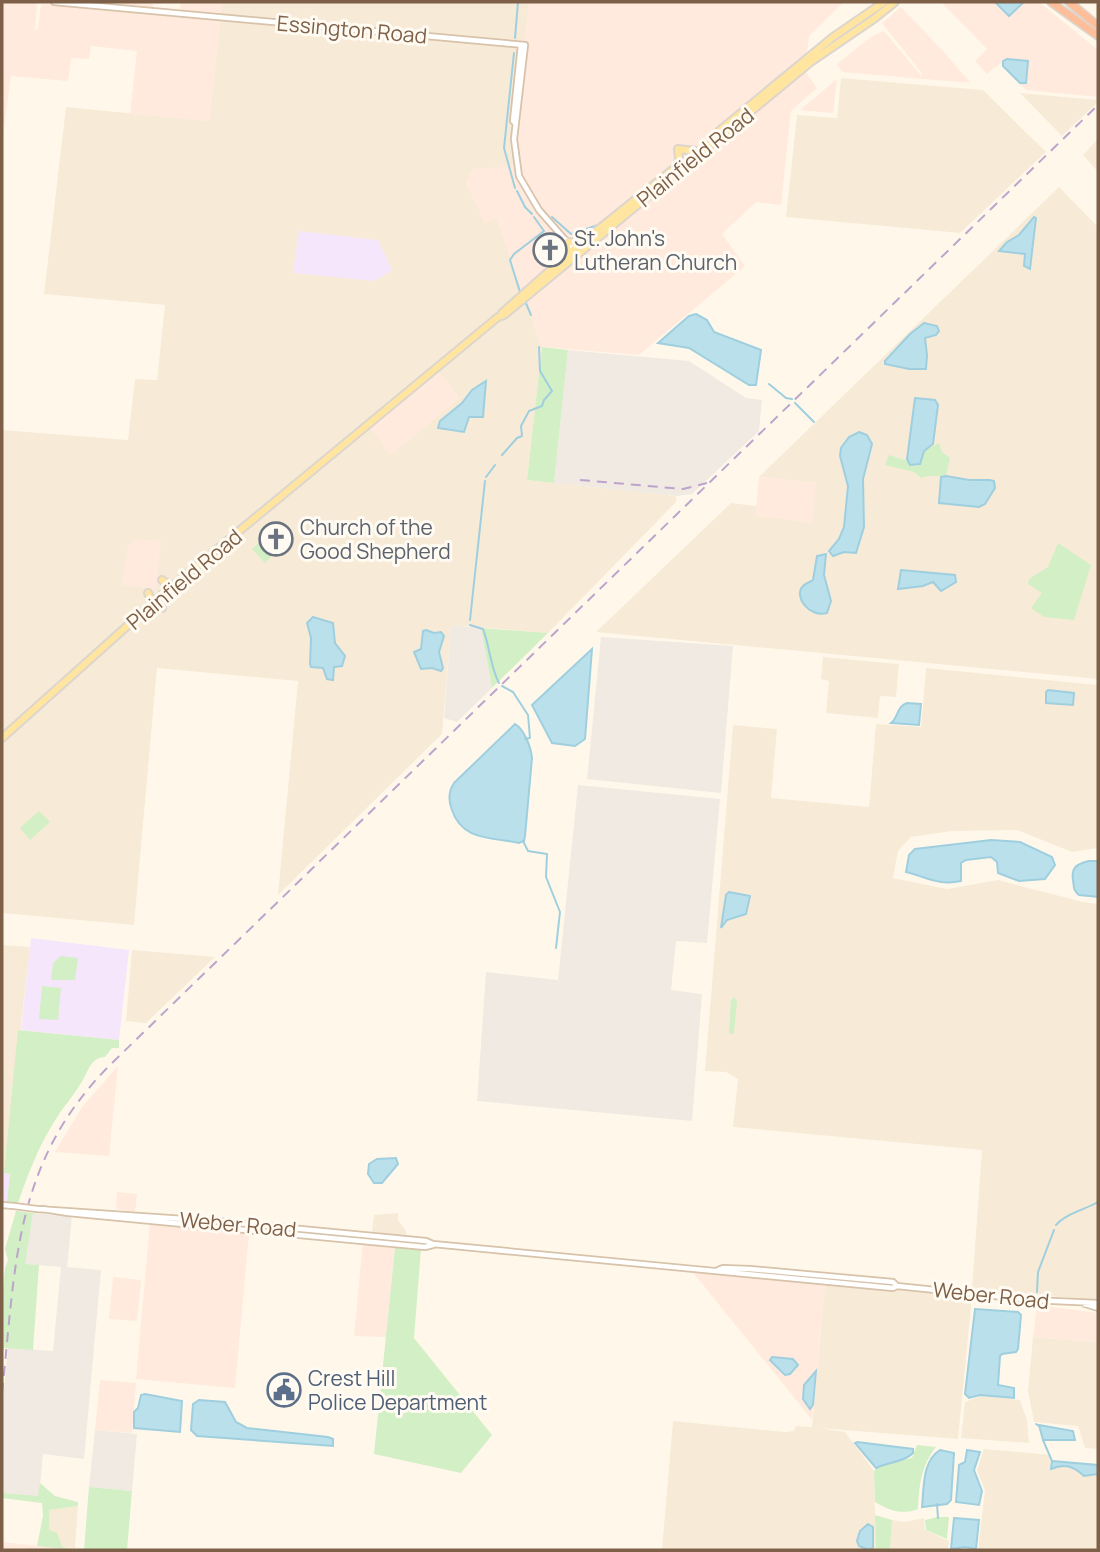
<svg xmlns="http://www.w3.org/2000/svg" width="1100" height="1552" font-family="Manrope,sans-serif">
  <rect width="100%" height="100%" fill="#fff8ea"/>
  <path fill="#f7ebd7" d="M222,2H529L516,128V145L520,166L497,219L542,347L527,480L676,496V502L548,633L451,625L442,734L278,895L298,681L157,668L134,925L2,913V430L128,440L135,379L157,380L165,305L44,294L66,107L209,121Z
    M841,78L983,90L1046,152L960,233L786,217L797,115L837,118Z
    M1020,93L1098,100V102L1062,136Z
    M1098,139V172L1083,155Z
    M1059,187L1098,227V679L596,632L731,503L756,506V516L816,483L759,477Z
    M823,657L899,664L896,697L880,696L878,718L826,713L829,681L821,679Z
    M926,668L1098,685V848L1072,852L1017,830L952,831L911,837L898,851L893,878L947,889L998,880L1083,902L1098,904V1301L972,1288L982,1150L733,1127L738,1079L726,1072L705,1071L733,725L777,729L771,798L869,807L876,724L921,727Z
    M2,945L30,947L4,1173H2Z
    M132,950H133L215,957L146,1023L126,1021Z
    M398,1213V1220L406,1231V1236L372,1232L374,1215Z
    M825,1283L972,1297L958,1439L818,1428L845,1432L874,1471L876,1550H662L673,1421L785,1432L794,1431L796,1426L812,1427Z
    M1033,1337L1098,1342V1449L1085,1448L1078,1426L1034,1422L1028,1391Z
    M981,1396L1020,1400L1027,1420L1029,1443L961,1438L965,1402Z
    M984,1449L1051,1455L1050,1468L1059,1465L1071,1466L1084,1476L1098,1474V1550H978L985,1490L977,1470Z
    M78,1506L75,1548L62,1547L49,1530L48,1510Z
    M924,1518L925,1530L949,1541L948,1550H890L892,1520L904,1522Z"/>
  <path fill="#ffeadd" d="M2,2L37,3L35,30L38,29L41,4L220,20L209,121L130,114L137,51L91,46L89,59L71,58L68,81L11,76L2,143Z
    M120,2H153V9L120,6Z
    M181,2H222L221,13L180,10Z
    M529,2H844L809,36L805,71L817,88L791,111L781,205L756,202L722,234L745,266L639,355L542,347L497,219L485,223L466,183L472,169L520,166L516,145V128Z
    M941,2H1039L1098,50V97L1026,90L1000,63L987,74L975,61L987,49Z
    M901,7L941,49L971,83L842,72L837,64L871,37L884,31L922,77L921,72L882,23Z
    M837,79L833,113L800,110Z
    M439,372L460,398L391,455L370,428Z
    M759,477L816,483L812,523L755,516Z
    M139,539L161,541L156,589L122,585L128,546Z
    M118,1066L109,1156L55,1152L82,1107Z
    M117,1192L137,1194L135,1212L116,1209Z
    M150,1223L249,1233L235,1388L136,1379Z
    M363,1242L395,1245L386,1337L354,1336Z
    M691,1270L825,1283L812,1420L788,1390Z
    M113,1277L141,1280L137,1321L109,1319Z
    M1037,1305L1098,1313V1342L1033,1337Z
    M100,1380L136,1383L132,1433L95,1430Z
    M2,1542L76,1550H2Z"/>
  <path fill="#f0eae2" d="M568,350L689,361L746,398L762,400L759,431L692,494L676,496L554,483Z
    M451,625L481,628L492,688L457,722L444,718Z
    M601,637L733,646L721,793L587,779Z
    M578,785L720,799L707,943L676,941L671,990L702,994L692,1121L477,1101L486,972L558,980Z
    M33,1213L72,1216L67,1267L101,1270L84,1459L43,1454L39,1497L2,1493V1410L8,1348L53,1351L61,1267L24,1264Z
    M95,1430L137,1434L132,1491L89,1487Z"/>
  <path fill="#f6e6fc" d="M299,231L378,240L392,270L374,281L293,273Z
    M31,938L129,950L119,1040L21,1030Z
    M2,1173L10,1174L7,1205H2Z"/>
  <path fill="#d2efc5" d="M542,347L568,350L554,483L527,480Z
    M939,443L942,452L950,458L946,476H927L921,478L914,472L885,465L889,455L908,461L913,466H918L924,451Z
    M261,541L273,555L265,563L252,549Z
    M1058,543L1091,565L1074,620L1044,617L1031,608L1042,593L1028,584L1029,579L1048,567Z
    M481,628L548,633L492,688Z
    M39,811L50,822L30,840L20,828Z
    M61,956L78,958L75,980H51L53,963Z
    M42,986L61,988L58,1020L39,1019Z
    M734,997L737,1001L734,1033L731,1035L729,1032L731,1000Z
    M18,1030L119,1040V1048H112L105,1057C89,1058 89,1072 81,1083C74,1095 64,1106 56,1119C39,1145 28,1174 18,1203L7,1202L10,1174L4,1173Z
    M16,1211L33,1213L25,1264L39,1265L33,1350L4,1348L2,1367V1301L5,1268L8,1260L5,1249Z
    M395,1247L421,1249L414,1338L492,1435L461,1473L374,1454Z
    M917,1445L936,1447C921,1466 919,1486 918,1509C902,1515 890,1511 875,1502L874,1471L883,1463L912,1458Z
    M40,1483L55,1496L78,1502V1506L49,1510V1530L57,1533L62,1547L76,1550L37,1546L43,1516L42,1503L2,1498V1493L38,1496Z
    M89,1487L132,1491L127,1550H84Z
    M875,1515L892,1520L890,1550H876Z
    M937,1517H949L947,1539L926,1530L925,1520Z"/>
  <path fill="#bae0ec" stroke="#9fcfdf" stroke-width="2" d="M995,2H1024L1009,16Z
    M1007,59L1028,61L1026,83H1020L1003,66V61Z
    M1034,217L1036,218L1030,269L1024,266L1025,254L999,251L1007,242L1019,235Z
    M696,314L707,320L714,332L761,350L756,385H749L689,348L658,343L689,316Z
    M924,323L937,326L939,331L936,335L925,338L927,355L926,369H909L885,364V361L910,334Z
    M486,381L483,417H469L464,432L438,428L440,421L462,403L472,390Z
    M915,398L935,400L938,405L933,444L924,451L920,464L910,465L907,459Z
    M859,432L867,435L872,444L863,479L864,527L856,553L844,552L833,556L829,551L839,539L844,527L848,486L840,456L841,448L849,437Z
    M946,476L969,480H990L994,481L995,488L985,504L979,507L939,503L941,477Z
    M826,554L824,575L831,601L827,613C809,618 793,596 803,586C806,583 810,582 813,580L817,556Z
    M901,570L955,575L956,582L941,591L933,582L923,586L898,589Z
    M313,617L333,623L335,643L345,656L342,666L334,667L333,680L327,679L323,668L311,667L310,664L311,638L307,623Z
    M426,630L434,633L441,632L444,636L439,652L443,668L441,671L432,668L421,669L414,652L421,649L423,631Z
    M592,649L585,739L575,746L552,743L532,705Z
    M1048,690L1074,693L1073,705L1046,703V692Z
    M907,703L921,704L919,725L891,723C899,717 896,707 907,703Z
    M515,724C524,729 531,747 532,758L525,836L524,841L519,843C492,837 462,841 452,810C448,800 448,792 454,783Z
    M991,840L1020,842L1052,857L1055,865L1045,879L1019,881L998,873L997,862L991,857L966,860L961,863V881C939,886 926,877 906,872L909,855L915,849Z
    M1089,861H1098V897L1079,895C1073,890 1074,887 1073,880C1071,867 1077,864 1089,861Z
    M729,892L750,896L746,914L727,920L721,928L726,895Z
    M396,1158L398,1164L382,1183H374L368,1174L369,1164L377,1159Z
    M975,1309L1018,1312L1021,1315L1018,1349L1016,1352L1002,1354L1000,1356L998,1385L1014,1388V1398L980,1395L969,1398L965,1394Z
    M772,1357L793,1359L798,1365L790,1374L785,1375L770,1360Z
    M816,1371L813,1405L810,1409L803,1399L804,1385Z
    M145,1394L182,1401L180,1432L134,1428V1412L138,1408L141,1395Z
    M199,1400L225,1402L236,1422L247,1428L328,1437L333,1439V1446L197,1436L191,1430L193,1404Z
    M1039,1425L1073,1431L1075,1440H1043Z
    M857,1442L913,1449V1453C905,1462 887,1462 876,1468L855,1443Z
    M940,1450L954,1453L951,1500L947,1504L922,1507C924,1488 922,1461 940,1450Z
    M967,1450L980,1452L974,1470L982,1491L979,1505L956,1502L959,1465L965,1462Z
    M1052,1461L1098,1465V1474L1084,1476C1073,1466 1065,1463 1051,1469Z
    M954,1518L979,1520L976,1549L965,1547L951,1549Z
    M868,1524L873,1527V1548L869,1550L859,1546L857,1541L860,1531Z"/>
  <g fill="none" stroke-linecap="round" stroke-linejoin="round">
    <path stroke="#9fcfdf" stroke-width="2" d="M515,38L518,2
      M514,53L504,148L515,188
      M517,191L525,207L532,214
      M552,217L571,234L598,225
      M520,292L510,260L514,254L544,231L534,217
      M525,301L531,315
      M769,384L786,398L792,399
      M795,403L814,422
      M502,455L517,438L522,436L521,426L529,411L542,406L544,400L552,391L540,371L539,347
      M486,477L495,465
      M470,620L485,481
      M470,625L483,629C490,647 490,666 499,683
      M502,686L513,692L528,715L530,738L525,739
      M523,841L528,851L547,854L546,877L560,912L556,948
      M1056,1225C1065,1214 1086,1209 1098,1202
      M1037,1292L1038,1272L1054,1230
      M1036,1424L1039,1426
      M1043,1440L1052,1461
      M937,1504L938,1518"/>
    <defs>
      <path id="secondary" d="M54,2L525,45L514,139L519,176L539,210L574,250
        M515,123L513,121L521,45
        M2,1205L14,1206
        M37,1209L228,1222L426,1241L433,1244L893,1288L897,1286
        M43,1209L68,1213L425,1247L433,1245
        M718,1270L723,1268L750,1269L893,1282L897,1286L1032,1300L1098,1303
        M1085,1304L1098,1308"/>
      <path id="primary" d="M719,131L833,37L884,2
        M678,164L679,159L678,149L696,151
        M567,256V242L580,243
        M502,313L574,249L681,163
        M162,580L172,587
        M148,593L153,603L162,608
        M2,738L163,594L498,317L504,315L812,61L875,18L895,2"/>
      <path id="motorway" d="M1051,2L1098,36
        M1069,2L1098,26"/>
    </defs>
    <use href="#secondary" stroke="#d7c2aa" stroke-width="8"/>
    <use href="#primary" stroke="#ddd6cf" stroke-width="10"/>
    <use href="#motorway" stroke="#ddd6cf" stroke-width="10"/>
    <use href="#secondary" stroke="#fff" stroke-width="4.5"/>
    <use href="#primary" stroke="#ffe5a0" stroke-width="6"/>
    <use href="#motorway" stroke="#ffbe9a" stroke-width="7"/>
    <path stroke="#bda4cc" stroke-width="2" stroke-dasharray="10 7" stroke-linecap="butt" d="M580,480L683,489L707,483
      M2,1393C16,1264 13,1162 111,1064L1098,105"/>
    <defs>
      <path id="secondary-bridge" d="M14,1206L37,1209"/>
    </defs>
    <use href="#secondary-bridge" stroke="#d7c2aa" stroke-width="8" stroke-linecap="butt"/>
    <use href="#secondary-bridge" stroke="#fff" stroke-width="4.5"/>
  </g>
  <defs>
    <symbol id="church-ring" viewBox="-11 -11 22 22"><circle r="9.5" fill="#fffbf2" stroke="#6b7280" stroke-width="1.5"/><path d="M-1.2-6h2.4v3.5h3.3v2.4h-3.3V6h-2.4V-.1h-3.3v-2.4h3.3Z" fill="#6b7280"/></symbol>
    <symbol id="civic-ring" viewBox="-11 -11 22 22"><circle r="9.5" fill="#fffbf2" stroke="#5c6f8a" stroke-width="1.5"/><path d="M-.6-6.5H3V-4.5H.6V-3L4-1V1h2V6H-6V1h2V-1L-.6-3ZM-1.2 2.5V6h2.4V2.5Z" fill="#5c6f8a"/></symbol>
  </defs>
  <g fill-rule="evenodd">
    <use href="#church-ring" x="531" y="231" width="38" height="38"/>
    <use href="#church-ring" x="257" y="520" width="38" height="38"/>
    <use href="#civic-ring" x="265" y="1371" width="38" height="38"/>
  </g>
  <g text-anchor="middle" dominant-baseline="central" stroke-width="6" stroke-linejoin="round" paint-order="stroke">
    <g font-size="21" fill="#7e6048" stroke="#fffbf2">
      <text transform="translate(352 29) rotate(5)">Essington Road</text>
      <text transform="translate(695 157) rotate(-39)">Plainfield Road</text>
      <text transform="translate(184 579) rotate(-40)">Plainfield Road</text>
      <text transform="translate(238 1224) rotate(5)">Weber Road</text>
      <text transform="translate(991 1295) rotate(6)">Weber Road</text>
    </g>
    <g font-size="21" fill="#5b616d" stroke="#fffbf2" text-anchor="start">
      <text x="574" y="238">St. John's<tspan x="574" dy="24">Lutheran Church</tspan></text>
      <text x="300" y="527">Church of the<tspan x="300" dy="24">Good Shepherd</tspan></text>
    </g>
    <g font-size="21" fill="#4e5e75" stroke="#fffbf2" text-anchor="start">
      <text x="308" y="1378">Crest Hill<tspan x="308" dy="24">Police Department</tspan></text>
    </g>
  </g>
  <rect width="1100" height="1552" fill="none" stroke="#7e6048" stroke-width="7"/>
</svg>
